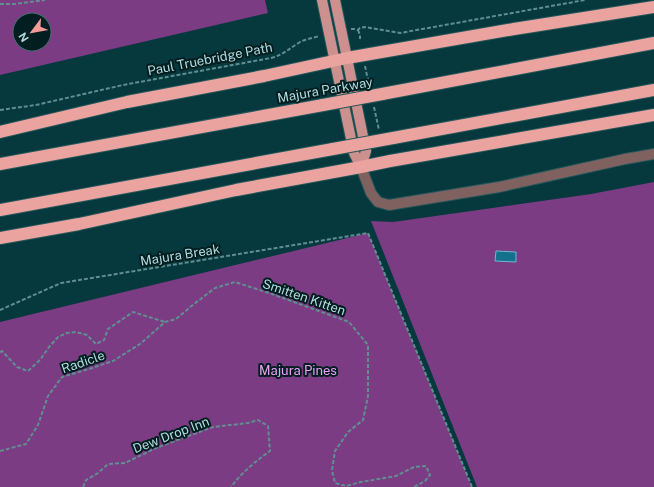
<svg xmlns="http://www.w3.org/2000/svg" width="654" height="487" font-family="'Public Sans',sans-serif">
  <rect width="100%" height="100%" fill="#05393d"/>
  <path fill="#7b3c84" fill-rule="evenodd" d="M0,0H265L268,13L0,75ZM20,20H44V44H20Z
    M654,182V487H477L371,221L393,222L591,194Z
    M368,233L472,487H0V322Z"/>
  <path fill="#13718c" stroke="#6db9d4" d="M496,251L516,252V262L495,261Z"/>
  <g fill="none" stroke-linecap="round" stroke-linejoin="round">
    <defs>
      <path id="minor" d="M361,167L371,193L378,202L389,205L499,187L625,159L654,154"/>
      <path id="major" d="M322,0L354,153L361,167
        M335,0L347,58L366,151L361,167"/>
      <path id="highway" d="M382,94L654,43
        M0,132L127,102L264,76L347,58L514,29L654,7
        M393,138L654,90
        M0,164L323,105
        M0,210L333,149
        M0,238L79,224L236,190L361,167L390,161L654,115"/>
    </defs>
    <use href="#minor" stroke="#24565a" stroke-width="12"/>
    <use href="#major" stroke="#24565a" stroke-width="12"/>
    <use href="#highway" stroke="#24565a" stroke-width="14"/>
    <path stroke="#608e91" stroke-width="2" stroke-dasharray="4 2" stroke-linecap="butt" d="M0,4H14L45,0
      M351,29H354L358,30L360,28L365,27L400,33L585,0
      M358,30L360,35V39
      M365,66L369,85
      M374,107L379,130
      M0,110L36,105L123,85L271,58C283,55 290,48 300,42C306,39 313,38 319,36
      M0,310L61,283L368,233L472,487
      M0,352L2,351L17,367L28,371L40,360L49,347L58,337L67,333L76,332L87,335L96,344L104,340L108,329L133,312L165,322
      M0,451L26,444L38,425L48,396L62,377L89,369L113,361L140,344L165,322L176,319L194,304L215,288L235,282L272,294L349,322L368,345V396L363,420L348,432L335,451L332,470L335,483L346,486L361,482L396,476L414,467L426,466L430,475L425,481L414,487
      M83,487L86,480L98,473L108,464L125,463L156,448L213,427L248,423L258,420L268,426L270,451C256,461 241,473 231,487"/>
    <use href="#minor" stroke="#7f6260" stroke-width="10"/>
    <use href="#major" stroke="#cc918e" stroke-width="10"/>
    <use href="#highway" stroke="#eaa39f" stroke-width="12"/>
    <defs>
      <path id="highway-bridge" d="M323,105L382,94
        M333,149L393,138"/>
    </defs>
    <use href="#highway-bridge" stroke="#24565a" stroke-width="14" stroke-linecap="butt"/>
    <use href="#highway-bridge" stroke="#eaa39f" stroke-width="12"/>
  </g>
  <g text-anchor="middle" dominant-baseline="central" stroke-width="4" stroke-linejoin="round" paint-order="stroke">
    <g font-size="13" fill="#b2dadd" stroke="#021e20">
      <text transform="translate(210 59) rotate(-11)">Paul Truebridge Path</text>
      <text transform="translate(325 90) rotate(-10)">Majura Parkway</text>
      <text transform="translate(180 255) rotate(-9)">Majura Break</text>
      <text transform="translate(304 297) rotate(19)">Smitten Kitten</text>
      <text transform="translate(83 362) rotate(-19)">Radicle</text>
      <text transform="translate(171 435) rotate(-21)">Dew Drop Inn</text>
    </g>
    <g font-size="13" fill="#eda0f7" stroke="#021e20">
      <text x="298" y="370">Majura Pines</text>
    </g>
  </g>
  <g transform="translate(32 32) rotate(238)"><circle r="19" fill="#021e20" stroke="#48696c"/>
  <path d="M0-3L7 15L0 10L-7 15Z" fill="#f59b97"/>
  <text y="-6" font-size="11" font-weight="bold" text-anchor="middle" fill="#b2dadd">N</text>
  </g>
</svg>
